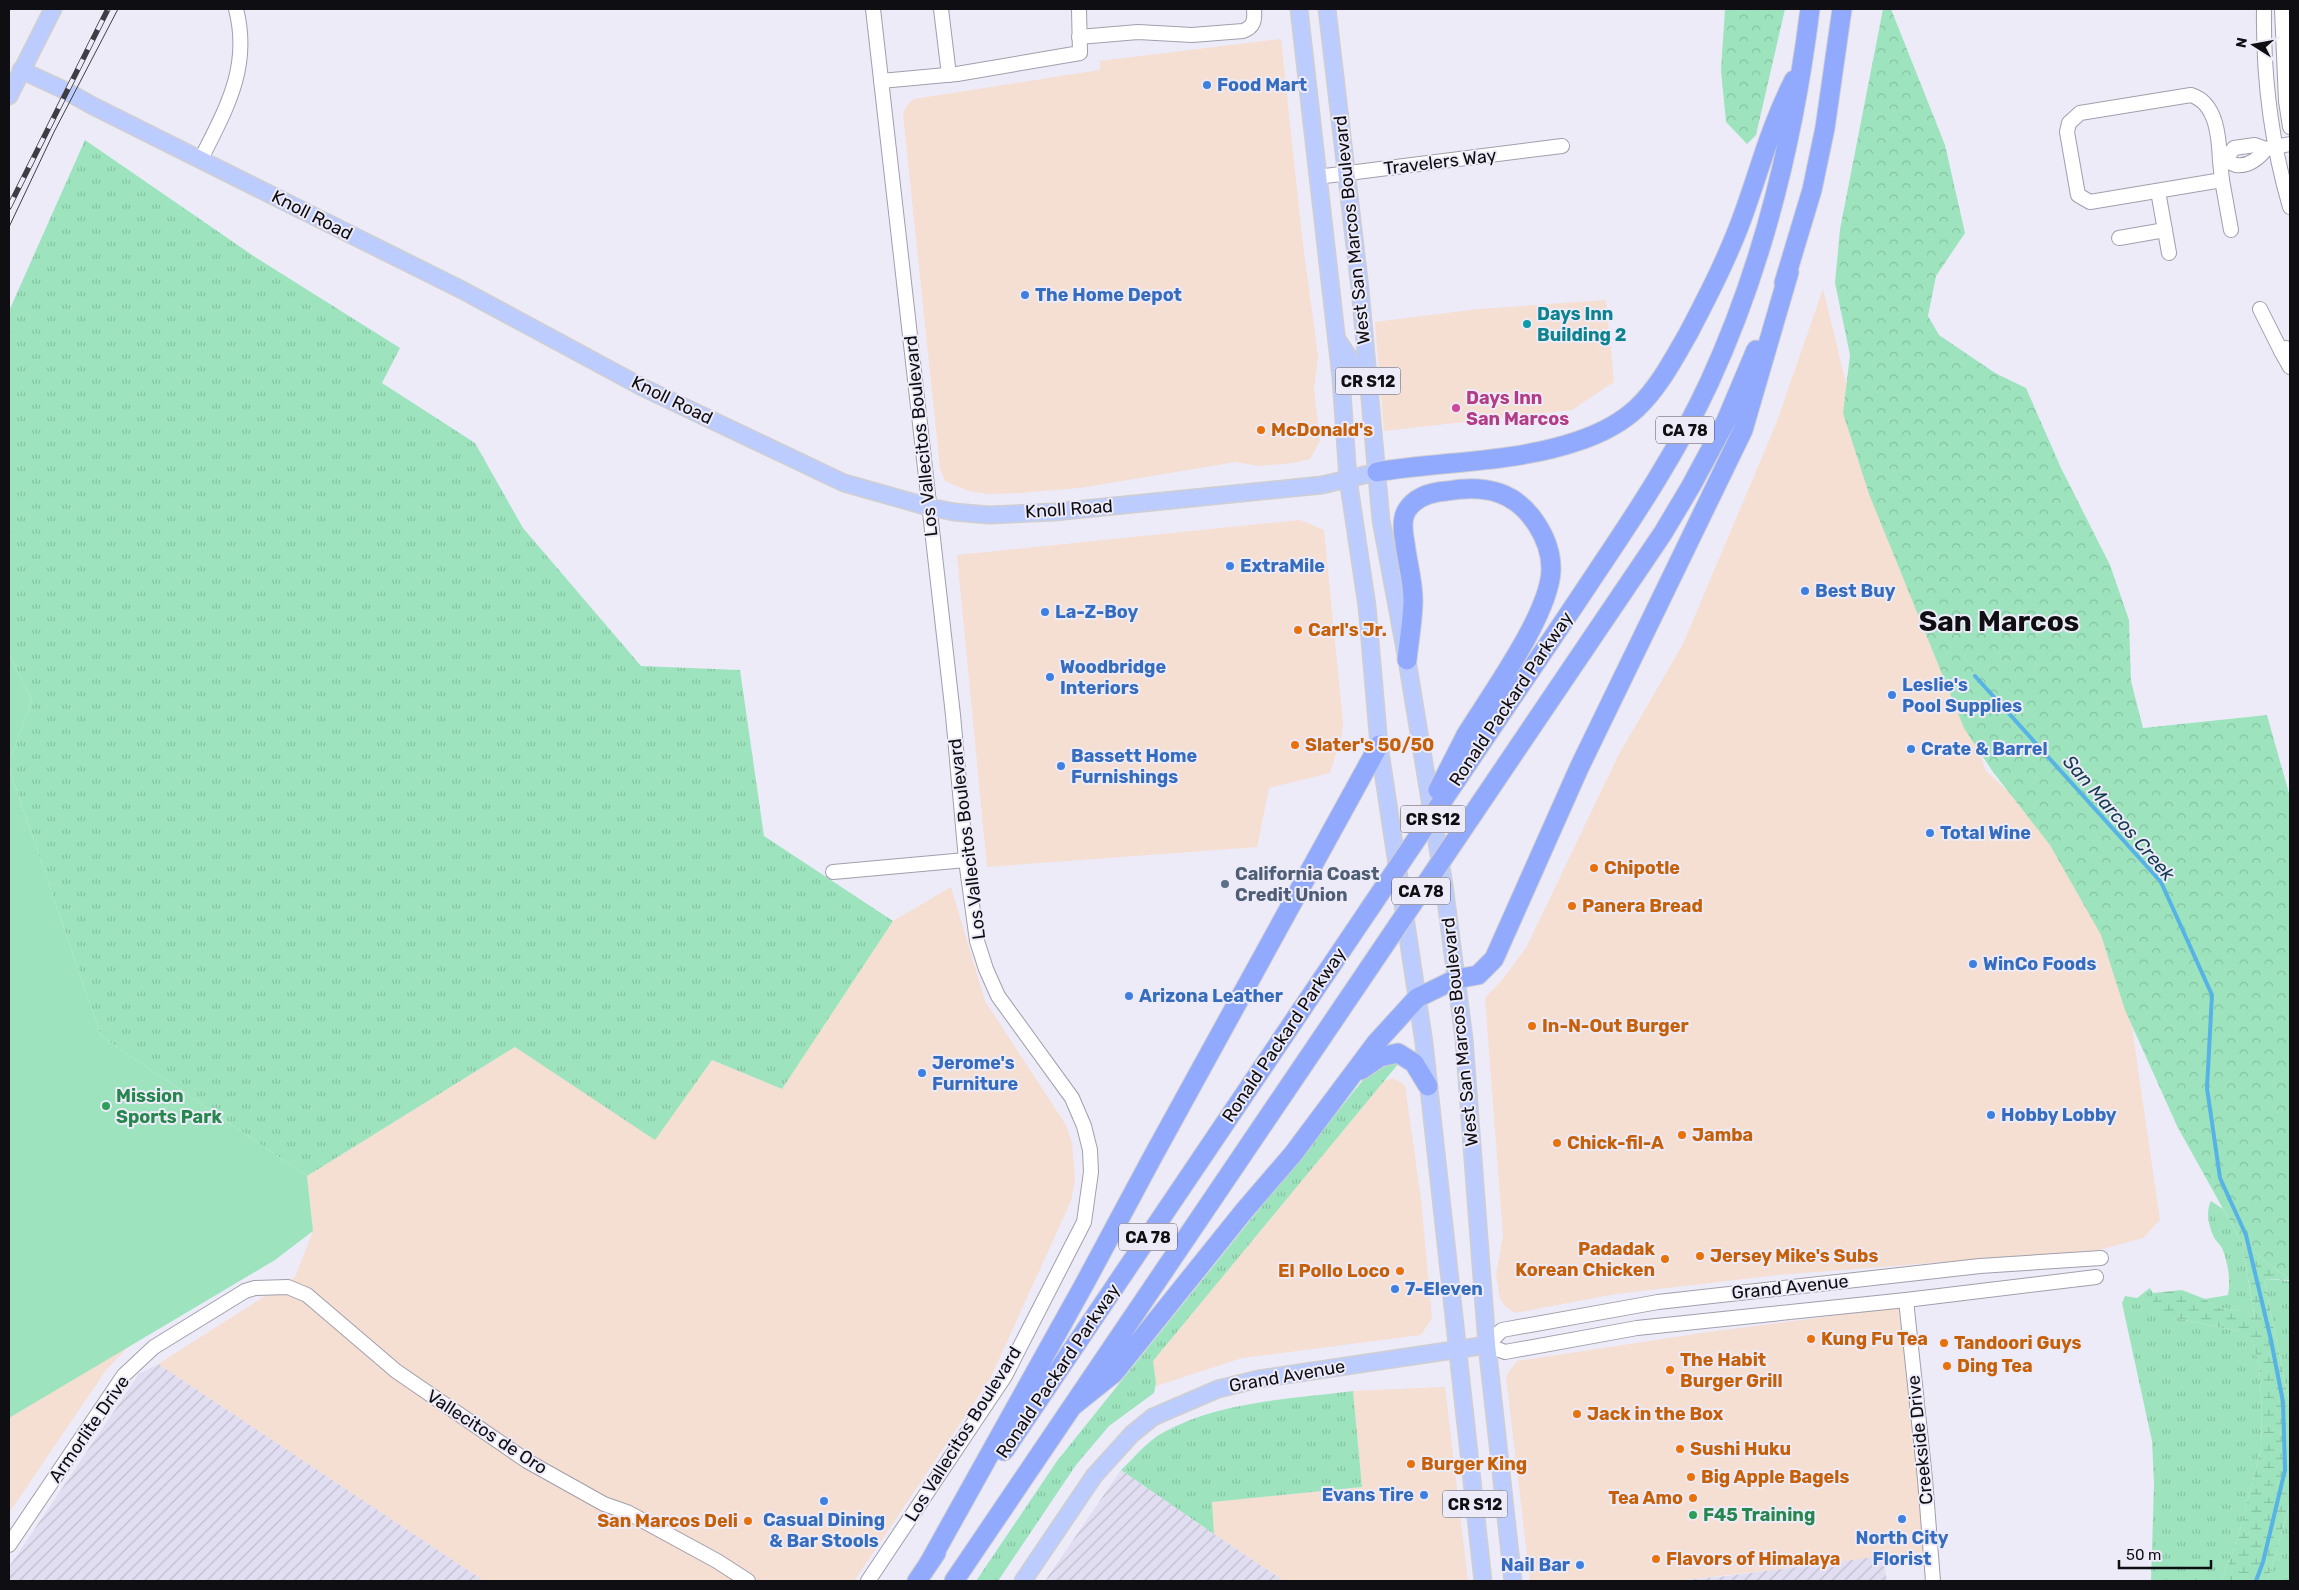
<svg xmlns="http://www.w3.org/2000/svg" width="2299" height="1590" viewBox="0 0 2299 1590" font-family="Rubik,sans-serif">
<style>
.commercial{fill:#f5ded2}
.industrial{fill:url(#industrial-furrows)}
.grass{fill:url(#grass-tufts)}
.forest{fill:url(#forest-crowns)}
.wetland{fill:url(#wetland-marsh)}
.pitch{fill:#9de4be}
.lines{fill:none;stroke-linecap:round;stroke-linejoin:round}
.stream{stroke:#57b3e5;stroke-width:4}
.minor-casing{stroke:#a19fac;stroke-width:16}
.major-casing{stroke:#cfcfd0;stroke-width:19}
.highway-casing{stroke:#cfcfd0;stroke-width:21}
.minor{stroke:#fff;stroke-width:14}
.major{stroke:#bdccfe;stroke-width:16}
.highway{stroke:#91aafe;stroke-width:19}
.tram{stroke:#3e3d43;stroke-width:1}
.rail-casing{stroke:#3e3d43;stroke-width:5.5}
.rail{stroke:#eeebf9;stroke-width:4;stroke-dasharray:11;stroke-linecap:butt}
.highway-bridge-casing{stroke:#cfcfd0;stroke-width:21;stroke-linecap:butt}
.highway-bridge{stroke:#91aafe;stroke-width:19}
.shop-dot{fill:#3f7fe0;stroke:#eeebf9;stroke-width:2}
.culture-dot{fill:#0f9aa8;stroke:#eeebf9;stroke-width:2}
.hotel-dot{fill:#d1479c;stroke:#eeebf9;stroke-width:2}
.food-dot{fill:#e8710a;stroke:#eeebf9;stroke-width:2}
.service-dot{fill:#5c6f8a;stroke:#eeebf9;stroke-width:2}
.leisure-dot{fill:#2e9e5b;stroke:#eeebf9;stroke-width:2}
.labels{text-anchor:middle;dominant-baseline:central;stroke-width:4;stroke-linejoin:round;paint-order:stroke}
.shield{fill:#eeebf9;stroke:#525057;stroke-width:1}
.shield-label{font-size:16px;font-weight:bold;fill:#0f0e12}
.shop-label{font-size:18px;font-weight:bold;fill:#366cbe;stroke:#eeebf9;text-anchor:start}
.street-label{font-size:18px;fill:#0f0e12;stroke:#eeebf9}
.culture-label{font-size:18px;font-weight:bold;fill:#0d838f;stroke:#eeebf9;text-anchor:start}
.hotel-label{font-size:18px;font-weight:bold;fill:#b23c85;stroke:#eeebf9;text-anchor:start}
.food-label{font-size:18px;font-weight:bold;fill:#c56008;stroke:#eeebf9;text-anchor:start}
.service-label{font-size:18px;font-weight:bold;fill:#4e5e75;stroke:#eeebf9;text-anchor:start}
.leisure-label{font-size:18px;font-weight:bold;fill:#27864d;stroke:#eeebf9;text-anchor:start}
.water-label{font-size:19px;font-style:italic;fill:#143c51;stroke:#eeebf9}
.town-label{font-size:28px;font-weight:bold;fill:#0f0e12;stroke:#eeebf9}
</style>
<defs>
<pattern id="industrial-furrows" width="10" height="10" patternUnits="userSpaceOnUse" patternTransform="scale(1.25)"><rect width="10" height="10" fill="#e2def2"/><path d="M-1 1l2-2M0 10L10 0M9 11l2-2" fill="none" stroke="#c1bdce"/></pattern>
<pattern id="grass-tufts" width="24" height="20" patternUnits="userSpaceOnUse" patternTransform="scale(1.25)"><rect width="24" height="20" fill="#9de4be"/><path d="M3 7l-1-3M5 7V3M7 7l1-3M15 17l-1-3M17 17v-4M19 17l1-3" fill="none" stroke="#86c2a2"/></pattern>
<pattern id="forest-crowns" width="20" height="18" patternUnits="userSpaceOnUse" patternTransform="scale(1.25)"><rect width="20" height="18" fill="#9de4be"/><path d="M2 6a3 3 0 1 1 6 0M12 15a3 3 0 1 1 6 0" fill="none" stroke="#86c2a2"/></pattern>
<pattern id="wetland-marsh" width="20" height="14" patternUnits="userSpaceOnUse" patternTransform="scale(1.25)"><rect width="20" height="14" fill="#9de4be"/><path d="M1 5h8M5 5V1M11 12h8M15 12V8" fill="none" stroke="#86c2a2"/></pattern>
</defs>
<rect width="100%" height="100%" fill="#eeebf9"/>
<g class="commercial">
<polygon points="1281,39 1302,237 1318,356 1314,390 1320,441 1310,459 1293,463 1259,466 1236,462 1080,488 1020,493 988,494 968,491 945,481 940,468 903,114 907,105 914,99 1100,70 1100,61"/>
<polygon points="1823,289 1856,424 1942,646 1986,771 2036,818 2119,938 2160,1220 2143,1238 2099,1250 1778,1275 1616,1294 1515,1313 1506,1307 1500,1299 1496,1275 1503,1235 1485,998 1502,980 1526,948 1618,756 1683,644 1776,424"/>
<polygon points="1606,300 1614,382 1572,410 1384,431 1375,322 1479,309"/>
<polygon points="1300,520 1324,530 1343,723 1341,738 1330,773 1269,788 1257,847 987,867 957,555"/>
<polygon points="951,887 985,1001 1066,1125 1072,1142 1075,1179 1071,1201 990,1379 854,1581 484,1581 158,1364 295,1277 313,1231 307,1176 515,1047 655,1139 712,1060 782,1089 893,921"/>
<polygon points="1393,1078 1405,1085 1421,1199 1432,1318 1421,1335 1242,1358 1156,1386 1153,1361 1384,1081"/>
<polygon points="1899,1307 1926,1552 1676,1581 1530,1581 1506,1376 1517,1361 1702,1333"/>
<polygon points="129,1346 106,1370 9,1513 9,1418"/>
<polygon points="1445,1387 1468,1581 1284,1581 1214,1534 1212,1502 1362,1487 1353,1391"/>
</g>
<g class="industrial">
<polygon points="158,1364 484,1581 9,1581 9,1567 139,1374"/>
<polygon points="1121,1470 1214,1534 1284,1581 1045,1581"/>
<polygon points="1883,1556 1887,1581 1676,1581 1727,1576"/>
</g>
<g class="grass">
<polygon points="85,140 255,257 400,348 382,383 475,443 523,528 641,666 740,670 764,836 893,921 782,1089 712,1060 655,1140 515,1047 307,1176 101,1036 9,768 9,761 32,701 9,654 9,311"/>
<polygon points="1380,1063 1399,1063 1153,1361 1156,1383 1154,1393 1109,1426 1076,1465 998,1581 976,1581 1057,1461 1363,1080"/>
<path d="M2211 1201 2223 1209 2242 1243 2255 1320 2241 1311 2216 1307 2205 1299 2228 1295C2231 1280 2228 1263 2222 1248 2220 1245 2217 1242 2215 1239 2209 1228 2205 1212 2211 1201Z"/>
<polygon points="2264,1279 2290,1281 2290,1407"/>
<polygon points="2150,1288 2153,1293 2153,1307 2165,1323 2175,1318 2238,1331 2252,1339 2259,1365 2262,1410 2261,1449 2236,1545 2221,1581 2151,1581 2154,1483 2152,1441 2122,1303 2125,1296 2137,1298"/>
<path d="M1353 1391 1362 1487 1212 1502 1214 1534 1121 1470C1134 1458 1148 1440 1164 1432 1221 1401 1290 1399 1353 1391Z"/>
<polygon points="2290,1503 2290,1581 2268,1581"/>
</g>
<g class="forest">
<polygon points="1725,9 1785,9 1756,135 1747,144 1726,122 1721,70"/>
<polygon points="1883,9 1891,9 1945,145 1965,233 1936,276 1928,316 1939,335 1995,373 2026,388 2061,468 2110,565 2129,620 2131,681 2143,728 2267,715 2290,797 2290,1280 2242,1243 2177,1126 2125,1010 2101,935 2050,845 1993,772 1964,728 1869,494 1843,413 1850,355 1835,283 1840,229"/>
</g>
<polygon class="wetland" points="2242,1243 2290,1280 2264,1279 2290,1407 2290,1503 2268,1581 2221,1581 2236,1545 2261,1449 2262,1410 2259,1365 2252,1340 2238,1331 2175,1318 2165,1324 2153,1307 2153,1293 2182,1290 2205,1299 2216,1307 2241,1311 2255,1319"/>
<g class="pitch">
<polygon points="9,654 32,701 9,761"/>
<polygon points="9,768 101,1036 307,1176 313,1231 275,1260 9,1418"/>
</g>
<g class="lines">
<polyline class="stream" points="1975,676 2161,882 2212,995 2207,1088 2220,1178 2246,1235 2271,1340 2283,1402 2285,1470 2263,1562 2256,1581"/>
<defs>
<g id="minor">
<polyline points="941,9 949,75"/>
<path d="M2264 9C2263 76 2271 142 2290 207"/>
<polyline points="2282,9 2286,101 2290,127"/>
<path d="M1079 37 1138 32 1192 35 1243 31C1254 27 1255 20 1254 9"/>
<polyline points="881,81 957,74 1080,53 1079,9"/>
<path d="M201 159C226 109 251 67 236 9"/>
<polyline points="2225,160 2234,148 2255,145 2266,149 2290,144"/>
<path d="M2220 161 2222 180 2090 202 2078 195 2067 132 2069 123 2080 113 2191 95C2217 103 2219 138 2220 161 2227 159 2229 163 2236 165 2248 167 2259 158 2266 149"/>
<polyline points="1317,177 1562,146"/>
<polyline points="2222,180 2231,230"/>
<polyline points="2158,191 2169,253"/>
<polyline points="2119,238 2165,230"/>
<polyline points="2260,309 2281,351 2286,348 2290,350"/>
<polyline points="2281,351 2290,367"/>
<polyline points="833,872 966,860"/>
<polyline points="2096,1277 1906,1300 1637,1328 1505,1352 1487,1345 1502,1330 1658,1302 1980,1266 2101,1258"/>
<polyline points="1906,1300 1925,1479 1933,1581"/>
<polyline points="9,1545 124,1375 154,1347 245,1291 255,1288 288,1287 307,1295 396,1371 527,1461 604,1504 627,1512 717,1561 748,1581"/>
<polyline points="868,1581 1005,1376 1084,1222 1091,1172 1090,1150 1084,1126 1072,1098 998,996 986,969 977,941 966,860 953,715 873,9"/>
</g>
<g id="major">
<polyline points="1299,9 1341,378 1348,479 1367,606 1379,745 1424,1043 1483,1581"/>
<polyline points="1327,9 1360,289 1381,520 1407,660 1444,885 1464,1039 1487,1345 1513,1581"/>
<polyline points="21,70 66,91 93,106 462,290 642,387 844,483 929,507 954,512 989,515 1054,512 1322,485 1377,472"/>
<polyline points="9,96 53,9"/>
<path d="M1338 341C1342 348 1349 355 1351 362 1356 377 1349 384 1369 388"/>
<polyline points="1023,1581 1094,1476 1132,1434 1153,1417 1218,1389 1259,1379 1487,1345"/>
</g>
<g id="highway">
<polyline points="1784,283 1812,190 1825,128 1842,9"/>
<path d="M1377 472C1443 461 1514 463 1578 441 1599 434 1620 424 1637 408 1659 387 1673 360 1688 334 1709 294 1730 253 1745 210 1761 165 1772 123 1794 80"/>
<path d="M1407 660C1409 640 1413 619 1413 600 1413 581 1407 561 1405 543 1403 533 1401 519 1407 510 1416 496 1431 492 1447 491 1464 488 1482 487 1499 493 1529 503 1552 540 1551 571 1549 615 1490 696 1466 735"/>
<path d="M1472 757C1513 696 1555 635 1596 573 1637 512 1678 450 1709 383 1764 264 1794 138 1810 9"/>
<polyline points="1473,814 1663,533 1691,486 1726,421 1756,350"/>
<polyline points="1361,1070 1380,1057 1398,1053 1414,1063 1428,1086"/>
<polyline points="1074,1405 1114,1373 1244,1211 1293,1154 1376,1043 1417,998 1456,979 1478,975 1494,959 1579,768 1743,430 1789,272"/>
<polyline points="1004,1451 1368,911"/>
<polyline points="929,1563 1085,1283 1152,1158 1379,745"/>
<polyline points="917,1581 936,1553"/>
<polyline points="954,1581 1369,968"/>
</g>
</defs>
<use href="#minor" class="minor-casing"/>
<use href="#major" class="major-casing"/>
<use href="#highway" class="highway-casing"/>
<use href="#minor" class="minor"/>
<use href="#major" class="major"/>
<use href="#highway" class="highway"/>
<polyline class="tram" points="9,227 54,132 118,9"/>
<defs>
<polyline id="rail" points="9,207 108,9"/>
</defs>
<use href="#rail" class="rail-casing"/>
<use href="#rail" class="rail"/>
<defs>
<g id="highway-bridge">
<polyline points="1438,790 1466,735"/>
<polyline points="1368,911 1472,757"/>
<polyline points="1369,968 1473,814"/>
</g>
</defs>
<use href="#highway-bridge" class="highway-bridge-casing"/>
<use href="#highway-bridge" class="highway-bridge"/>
</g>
<g class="shop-dot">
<circle cx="1207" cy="85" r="5"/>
<circle cx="1025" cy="295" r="5"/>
<circle cx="1230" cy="566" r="5"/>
<circle cx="1805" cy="591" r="5"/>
<circle cx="1045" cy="612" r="5"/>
<circle cx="1050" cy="677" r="5"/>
<circle cx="1892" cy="695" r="5"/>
<circle cx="1911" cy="749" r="5"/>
<circle cx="1061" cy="766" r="5"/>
<circle cx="1930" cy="833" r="5"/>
<circle cx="1973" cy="964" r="5"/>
<circle cx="1129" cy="996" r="5"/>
<circle cx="922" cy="1073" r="5"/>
<circle cx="1991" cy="1115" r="5"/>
<circle cx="1395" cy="1289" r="5"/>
<circle cx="1424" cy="1495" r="5"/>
<circle cx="824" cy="1501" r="5"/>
<circle cx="1902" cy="1519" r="5"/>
<circle cx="1580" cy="1565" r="5"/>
</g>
<circle class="culture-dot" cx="1527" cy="324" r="5"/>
<circle class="hotel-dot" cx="1456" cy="408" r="5"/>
<g class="food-dot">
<circle cx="1261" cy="430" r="5"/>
<circle cx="1298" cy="630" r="5"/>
<circle cx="1295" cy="745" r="5"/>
<circle cx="1594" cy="868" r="5"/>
<circle cx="1572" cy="906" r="5"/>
<circle cx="1532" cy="1026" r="5"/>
<circle cx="1682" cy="1135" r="5"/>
<circle cx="1557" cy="1143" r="5"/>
<circle cx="1700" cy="1256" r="5"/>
<circle cx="1665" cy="1259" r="5"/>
<circle cx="1400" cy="1271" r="5"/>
<circle cx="1811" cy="1339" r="5"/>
<circle cx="1944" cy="1343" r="5"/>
<circle cx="1947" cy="1366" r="5"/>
<circle cx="1670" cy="1370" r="5"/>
<circle cx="1577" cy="1414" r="5"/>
<circle cx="1680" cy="1449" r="5"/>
<circle cx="1411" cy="1464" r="5"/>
<circle cx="1691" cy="1477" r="5"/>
<circle cx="1693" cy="1498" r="5"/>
<circle cx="748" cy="1521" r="5"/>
<circle cx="1656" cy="1559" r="5"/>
</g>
<circle class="service-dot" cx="1225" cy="884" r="5"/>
<g class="leisure-dot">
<circle cx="106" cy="1106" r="5"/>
<circle cx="1693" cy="1515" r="5"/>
</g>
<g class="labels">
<g class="shield">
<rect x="1335.5" y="367.5" width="65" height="27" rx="4"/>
<rect x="1656" y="416.5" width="58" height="27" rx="4"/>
<rect x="1400.5" y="805.5" width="65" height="27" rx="4"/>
<rect x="1392" y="877.5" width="58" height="27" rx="4"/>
<rect x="1119" y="1223.5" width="58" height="27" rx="4"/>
<rect x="1442.5" y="1490.5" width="65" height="27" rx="4"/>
</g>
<g class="shield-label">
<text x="1368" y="381">CR S12</text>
<text x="1685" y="430">CA 78</text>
<text x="1433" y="819">CR S12</text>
<text x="1421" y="891">CA 78</text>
<text x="1148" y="1237">CA 78</text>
<text x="1475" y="1504">CR S12</text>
</g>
<g class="shop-label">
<text x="1217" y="85">Food Mart</text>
<text x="1035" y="295">The Home Depot</text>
<text x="1240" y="566">ExtraMile</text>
<text x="1815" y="591">Best Buy</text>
<text x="1055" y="612">La-Z-Boy</text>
<text x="1060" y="667">Woodbridge<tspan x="1060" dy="21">Interiors</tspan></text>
<text x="1902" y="685">Leslie's<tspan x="1902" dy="21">Pool Supplies</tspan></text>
<text x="1921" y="749">Crate &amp; Barrel</text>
<text x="1071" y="756">Bassett Home<tspan x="1071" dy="21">Furnishings</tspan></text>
<text x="1940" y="833">Total Wine</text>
<text x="1983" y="964">WinCo Foods</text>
<text x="1139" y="996">Arizona Leather</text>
<text x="932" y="1063">Jerome's<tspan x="932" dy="21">Furniture</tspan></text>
<text x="2001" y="1115">Hobby Lobby</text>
<text x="1405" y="1289">7-Eleven</text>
<text x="1414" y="1495" text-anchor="end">Evans Tire</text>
<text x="824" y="1520" text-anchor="middle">Casual Dining<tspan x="824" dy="21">&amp; Bar Stools</tspan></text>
<text x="1902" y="1538" text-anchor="middle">North City<tspan x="1902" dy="21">Florist</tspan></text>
<text x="1570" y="1565" text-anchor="end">Nail Bar</text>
</g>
<g class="street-label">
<text transform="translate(1440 162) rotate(-7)">Travelers Way</text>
<text transform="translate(312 215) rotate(27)">Knoll Road</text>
<text transform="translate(1352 230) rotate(-96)">West San Marcos Boulevard</text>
<text transform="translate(672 400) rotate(26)">Knoll Road</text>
<text transform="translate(921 436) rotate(-96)">Los Vallecitos Boulevard</text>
<text transform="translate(1069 509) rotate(-4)">Knoll Road</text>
<text transform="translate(1511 699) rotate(-56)">Ronald Packard Parkway</text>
<text transform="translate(967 839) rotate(-97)">Los Vallecitos Boulevard</text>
<text transform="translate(1460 1032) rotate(-96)">West San Marcos Boulevard</text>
<text transform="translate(1284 1035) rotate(-56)">Ronald Packard Parkway</text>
<text transform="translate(1790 1287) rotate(-6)">Grand Avenue</text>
<text transform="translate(1058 1371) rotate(-56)">Ronald Packard Parkway</text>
<text transform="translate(1287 1376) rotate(-10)">Grand Avenue</text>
<text transform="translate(89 1429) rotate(-55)">Armorlite Drive</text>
<text transform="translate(487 1432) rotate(33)">Vallecitos de Oro</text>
<text transform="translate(963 1434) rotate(-58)">Los Vallecitos Boulevard</text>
<text transform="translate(1920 1440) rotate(-96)">Creekside Drive</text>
</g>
<g class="culture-label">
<text x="1537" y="314">Days Inn<tspan x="1537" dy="21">Building 2</tspan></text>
</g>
<g class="hotel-label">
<text x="1466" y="398">Days Inn<tspan x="1466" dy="21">San Marcos</tspan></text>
</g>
<g class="food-label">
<text x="1271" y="430">McDonald's</text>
<text x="1308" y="630">Carl's Jr.</text>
<text x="1305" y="745">Slater's 50/50</text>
<text x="1604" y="868">Chipotle</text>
<text x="1582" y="906">Panera Bread</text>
<text x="1542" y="1026">In-N-Out Burger</text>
<text x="1692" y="1135">Jamba</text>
<text x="1567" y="1143">Chick-fil-A</text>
<text x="1655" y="1249" text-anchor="end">Padadak<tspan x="1655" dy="21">Korean Chicken</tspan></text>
<text x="1710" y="1256">Jersey Mike's Subs</text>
<text x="1390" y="1271" text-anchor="end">El Pollo Loco</text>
<text x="1821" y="1339">Kung Fu Tea</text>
<text x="1954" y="1343">Tandoori Guys</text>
<text x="1680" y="1360">The Habit<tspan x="1680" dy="21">Burger Grill</tspan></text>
<text x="1957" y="1366">Ding Tea</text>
<text x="1587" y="1414">Jack in the Box</text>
<text x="1690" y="1449">Sushi Huku</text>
<text x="1421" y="1464">Burger King</text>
<text x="1701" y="1477">Big Apple Bagels</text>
<text x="1683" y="1498" text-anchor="end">Tea Amo</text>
<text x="738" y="1521" text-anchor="end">San Marcos Deli</text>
<text x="1666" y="1559">Flavors of Himalaya</text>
</g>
<g class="service-label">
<text x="1235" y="874">California Coast<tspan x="1235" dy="21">Credit Union</tspan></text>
</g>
<g class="leisure-label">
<text x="116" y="1096">Mission<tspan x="116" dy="21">Sports Park</tspan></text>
<text x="1703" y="1515">F45 Training</text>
</g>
<g class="water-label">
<text transform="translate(2119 818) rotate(49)">San Marcos Creek</text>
</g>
<g class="town-label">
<text x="1999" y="621">San Marcos</text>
</g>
</g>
<rect width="2299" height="1590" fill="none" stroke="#0f0e12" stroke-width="20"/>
<g transform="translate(2254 45) rotate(281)" stroke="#eeebf9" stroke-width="4" paint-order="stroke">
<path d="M0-4L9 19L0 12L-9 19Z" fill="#0f0e12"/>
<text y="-8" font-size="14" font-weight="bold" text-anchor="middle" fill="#0f0e12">N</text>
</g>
<path d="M2119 1560v8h92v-8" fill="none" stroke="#0f0e12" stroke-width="2.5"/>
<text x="2126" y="1560" font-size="15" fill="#0f0e12" stroke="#eeebf9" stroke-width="4" paint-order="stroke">50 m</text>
</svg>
